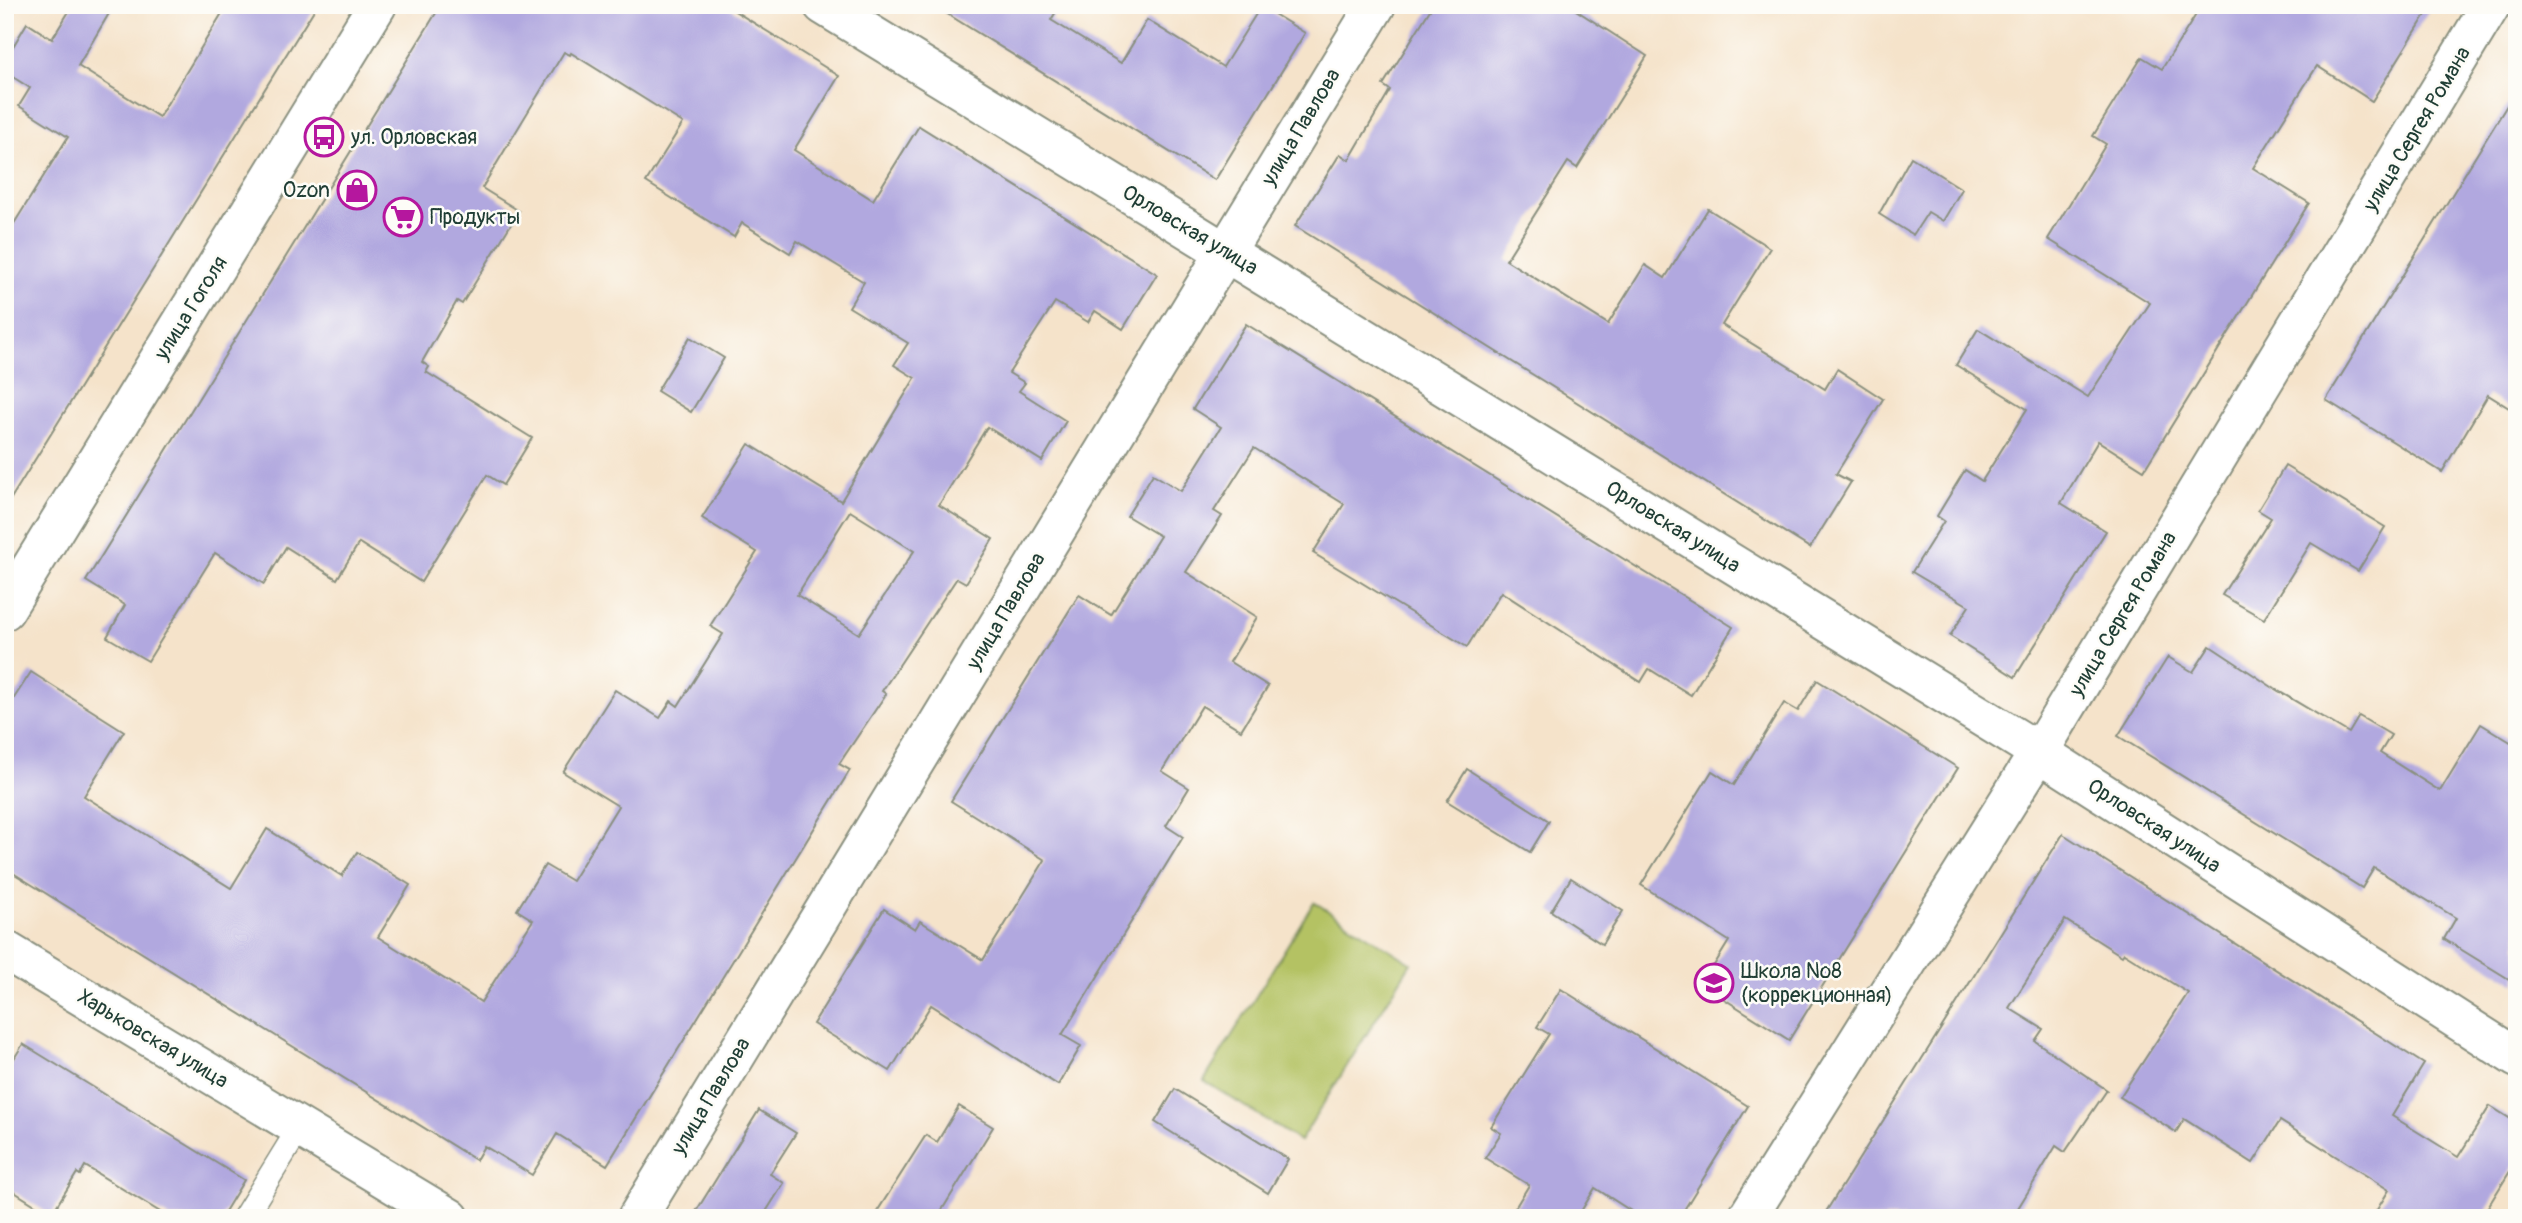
<svg xmlns="http://www.w3.org/2000/svg" width="2522" height="1223" viewBox="0 0 2522 1223" font-family="Pangolin,sans-serif">
<style>
.green{fill:#b4c264;stroke:#6a804c;stroke-width:2}
.building{fill:#b1a8df;fill-rule:evenodd}
.lines{fill:none;stroke-linecap:round;stroke-linejoin:round}
.service-casing{stroke:#8a907f;stroke-width:26}
.minor-casing{stroke:#8a907f;stroke-width:42}
.tertiary-casing{stroke:#8a907f;stroke-width:42}
.service{stroke:#fff;stroke-width:23}
.minor{stroke:#fff;stroke-width:38}
.tertiary{stroke:#fff;stroke-width:38}
.labels{text-anchor:middle;dominant-baseline:central;stroke-width:5;stroke-linejoin:round;paint-order:stroke}
.street-label{font-size:21px;fill:#1f3d34;stroke:#fdfcf7}
.poi-label{font-size:21px;fill:#1f3d34;stroke:#fdfcf7;text-anchor:start}
</style>
<rect width="100%" height="100%" fill="#fdfcf7"/>
<filter id="ink" filterUnits="userSpaceOnUse"><feTurbulence type="fractalNoise" baseFrequency=".0143" numOctaves="2"/><feDisplacementMap in="SourceGraphic" scale="14" xChannelSelector="R" yChannelSelector="G"/><feConvolveMatrix kernelMatrix="1 2 1 2 8 2 1 2 1" color-interpolation-filters="sRGB"/></filter>
<filter id="wash" filterUnits="userSpaceOnUse"><feTurbulence type="fractalNoise" baseFrequency=".00686" numOctaves="4" result="noise"/><feDisplacementMap in="SourceGraphic" scale="28" xChannelSelector="R" yChannelSelector="G"/><feGaussianBlur stdDeviation="1.57" result="paint"/><feColorMatrix in="noise" values="0 0 0 0 0 0 0 0 0 0 0 0 0 0 0 0 0 1.4 0 .05"/><feComposite in="paint" operator="in"/></filter>
<g filter="url(#wash)">
<rect width="100%" height="100%" fill="#f5e3ca"/>
<polygon class="green" points="1314,902 1411,963 1300,1141 1204,1081"/>
<g id="blocks">
<g class="building">
<polygon points="73,5 114,5 78,66 159,117 227,5 317,5 5,508 5,238 68,137 19,106 30,88 5,72 5,60 27,23 52,39"/>
<path d="M441 5H725L839 76 794 150 873 200 919 126 1157 274 1123 329 1095 311 1088 322 1055 302 1009 373 1025 383 1019 391 1066 421 1042 461 987 427 939 505 993 539 966 583 957 578 882 691 886 694 839 764 850 770 607 1165 557 1134 532 1175 484 1146 476 1160 5 868V712L31 672 124 731 84 796 231 888 267 829 342 876 357 852 410 885 378 937 481 1002 533 920 517 910 545 865 572 881 618 806 563 772 615 690 660 718 671 701 678 706 723 634 710 626 757 552 702 518 749 444 841 501 915 378 894 365 908 343 849 307 864 282 797 241 790 253 742 223 734 237 646 182 683 123 571 53 570 55 564 52 482 188 519 211 462 304 457 301 422 362 429 367 426 372 532 438 503 485 487 475 421 582 359 543 337 579 286 547 264 584 215 553 148 661 107 637 125 605 86 581ZM850 511 914 551 859 634 797 595Z"/>
<polygon points="933,5 1060,5 1051,20 1121,63 1147,20 1223,67 1261,6 1305,33 1215,180"/>
<polygon points="1433,5 1568,5 1647,56 1577,168 1568,162 1506,260 1608,324 1645,265 1665,278 1708,209 1770,248 1722,325 1825,389 1837,369 1883,399 1836,474 1851,482 1810,548 1295,226 1340,154 1349,160 1390,90 1383,85"/>
<polygon points="2202,5 2432,5 2372,101 2317,66 2253,168 2309,203 2144,470 2098,441 2061,503 2106,531 2015,677 1950,636 1969,606 1912,572 1944,521 1937,516 1965,470 1982,481 2027,409 1956,365 1978,329 2088,397 2150,303 2048,239 2106,144 2093,136 2142,57 2162,69"/>
<polygon points="2517,89 2517,413 2488,395 2442,472 2326,400"/>
<polygon points="1911,157 1962,189 1943,221 1928,212 1913,235 1879,214"/>
<polygon points="1246,324 1733,627 1691,695 1649,669 1641,682 1501,592 1467,647 1313,553 1344,504 1254,448 1214,511 1222,516 1186,572 1257,617 1230,662 1268,686 1241,730 1202,706 1162,771 1189,788 1166,826 1183,837 1062,1035 1081,1046 1058,1085 931,1005 890,1071 813,1024 884,909 915,929 920,921 983,960 1045,860 951,801 1079,595 1111,615 1160,536 1127,516 1153,474 1181,491 1221,427 1193,409"/>
<polygon points="690,337 724,358 691,412 657,391"/>
<polygon points="2285,466 2385,527 2358,571 2311,543 2264,619 2222,595 2271,518 2258,510"/>
<polygon points="2210,646 2275,689 2349,733 2359,716 2391,735 2380,753 2440,791 2481,724 2517,746 2517,984 2444,939 2456,918 2374,868 2362,888 2118,736 2168,657 2193,672"/>
<polygon points="1817,680 1958,768 1789,1040 1702,985 1729,941 1641,885 1712,771 1734,785 1784,703 1798,711"/>
<polygon points="1467,769 1549,821 1530,852 1447,801"/>
<polygon points="2063,834 2424,1064 2392,1116 2458,1157 2490,1106 2517,1123 2517,1160 2481,1218 2372,1218 2389,1190 2280,1121 2253,1163 2184,1119 2176,1132 2120,1097 2188,993 2124,953 2122,956 2065,920 2009,1008 2043,1029 2035,1041 2107,1090 2065,1152 2056,1146 2012,1218 1822,1218"/>
<polygon points="1571,878 1623,911 1602,944 1551,911"/>
<polygon points="1561,989 1748,1106 1679,1218 1642,1218 1595,1188 1577,1218 1509,1218 1529,1185 1485,1158 1501,1133 1491,1127 1549,1034 1537,1027"/>
<polygon points="23,1044 244,1180 221,1218 170,1218 85,1166 80,1175 77,1173 51,1215 5,1186 5,1073"/>
<polygon points="1175,1089 1288,1159 1268,1193 1155,1122"/>
<polygon points="959,1106 993,1127 937,1218 873,1218 926,1135 937,1142"/>
<polygon points="759,1110 796,1133 770,1174 784,1183 762,1218 692,1218"/>
</g>
</g>
</g>
<g filter="url(#ink)">
<use href="#blocks" fill-opacity="0" stroke="#8a907f" stroke-width="2"/>
<g class="lines">
<defs>
<polyline id="service" points="244,1218 300,1127"/>
<g id="minor">
<polyline points="823,5 2039,752 2517,1058"/>
<polyline points="5,950 450,1218"/>
<polyline points="637,1218 1376,5"/>
</g>
<g id="tertiary">
<polyline points="5,610 377,5"/>
<polyline points="1747,1218 2039,752 2491,5"/>
</g>
</defs>
<use href="#service" class="service-casing"/>
<use href="#minor" class="minor-casing"/>
<use href="#tertiary" class="tertiary-casing"/>
<use href="#service" class="service"/>
<use href="#minor" class="minor"/>
<use href="#tertiary" class="tertiary"/>
</g>
</g>
<defs>
<symbol id="bus-ring" viewBox="-11 -11 22 22"><circle r="9.5" fill="#fdfcf7" stroke="#b5179e" stroke-width="1.5"/><path d="M-5-6H5V4H4V6H2V4H-2V6H-4V4H-5ZM-3.5-4V0h7V-4ZM-3.5 1.2v1.5H-2V1.2ZM2 1.2v1.5H3.5V1.2Z" fill="#b5179e"/></symbol>
<symbol id="shop-ring" viewBox="-11 -11 22 22"><circle r="9.5" fill="#fdfcf7" stroke="#b5179e" stroke-width="1.5"/><path d="M-5-2.5h2.3a2.7 3.5 0 0 1 5.4 0H5L5.5 6h-11ZM-1.5-2.5h3a1.5 2.3 0 0 0-3 0Z" fill="#b5179e"/></symbol>
<symbol id="supermarket-ring" viewBox="-11 -11 22 22"><circle r="9.5" fill="#fdfcf7" stroke="#b5179e" stroke-width="1.5"/><path d="M-6-5.5h2.5l.6 2H6L4.5 2H-2.5L-4.4-4H-6ZM-1.5 3.2a1.3 1.3 0 1 0 .1 0ZM3 3.2a1.3 1.3 0 1 0 .1 0Z" fill="#b5179e"/></symbol>
<symbol id="school-ring" viewBox="-11 -11 22 22"><circle r="9.5" fill="#fdfcf7" stroke="#b5179e" stroke-width="1.5"/><path d="M0-5L7-2L0 1L-7-2ZM-4 1L0 2.5L4 1V4Q0 6-4 4Z" fill="#b5179e"/></symbol>
</defs>
<g fill-rule="evenodd">
<use href="#bus-ring" x="302" y="115" width="44" height="44"/>
<use href="#shop-ring" x="335" y="168" width="44" height="44"/>
<use href="#supermarket-ring" x="381" y="195" width="44" height="44"/>
<use href="#school-ring" x="1692" y="961" width="44" height="44"/>
</g>
<g class="labels">
<g class="street-label">
<text transform="translate(1301 127) rotate(-59)">улица Павлова</text>
<text transform="translate(2417 129) rotate(-59)">улица Сергея Романа</text>
<text transform="translate(1190 230) rotate(31)">Орловская улица</text>
<text transform="translate(191 308) rotate(-58)">улица Гоголя</text>
<text transform="translate(1673 527) rotate(32)">Орловская улица</text>
<text transform="translate(1006 611) rotate(-59)">улица Павлова</text>
<text transform="translate(2123 614) rotate(-59)">улица Сергея Романа</text>
<text transform="translate(2154 826) rotate(33)">Орловская улица</text>
<text transform="translate(153 1039) rotate(31)">Харьковская улица</text>
<text transform="translate(711 1096) rotate(-59)">улица Павлова</text>
</g>
<g class="poi-label">
<text x="351" y="137">ул. Орловская</text>
<text x="330" y="190" text-anchor="end">Ozon</text>
<text x="430" y="217">Продукты</text>
<text x="1741" y="971">Школа №8<tspan x="1741" dy="24">(коррекционная)</tspan></text>
</g>
</g>
<rect width="2522" height="1223" fill="none" stroke="#fdfcf7" stroke-width="28"/>
</svg>
